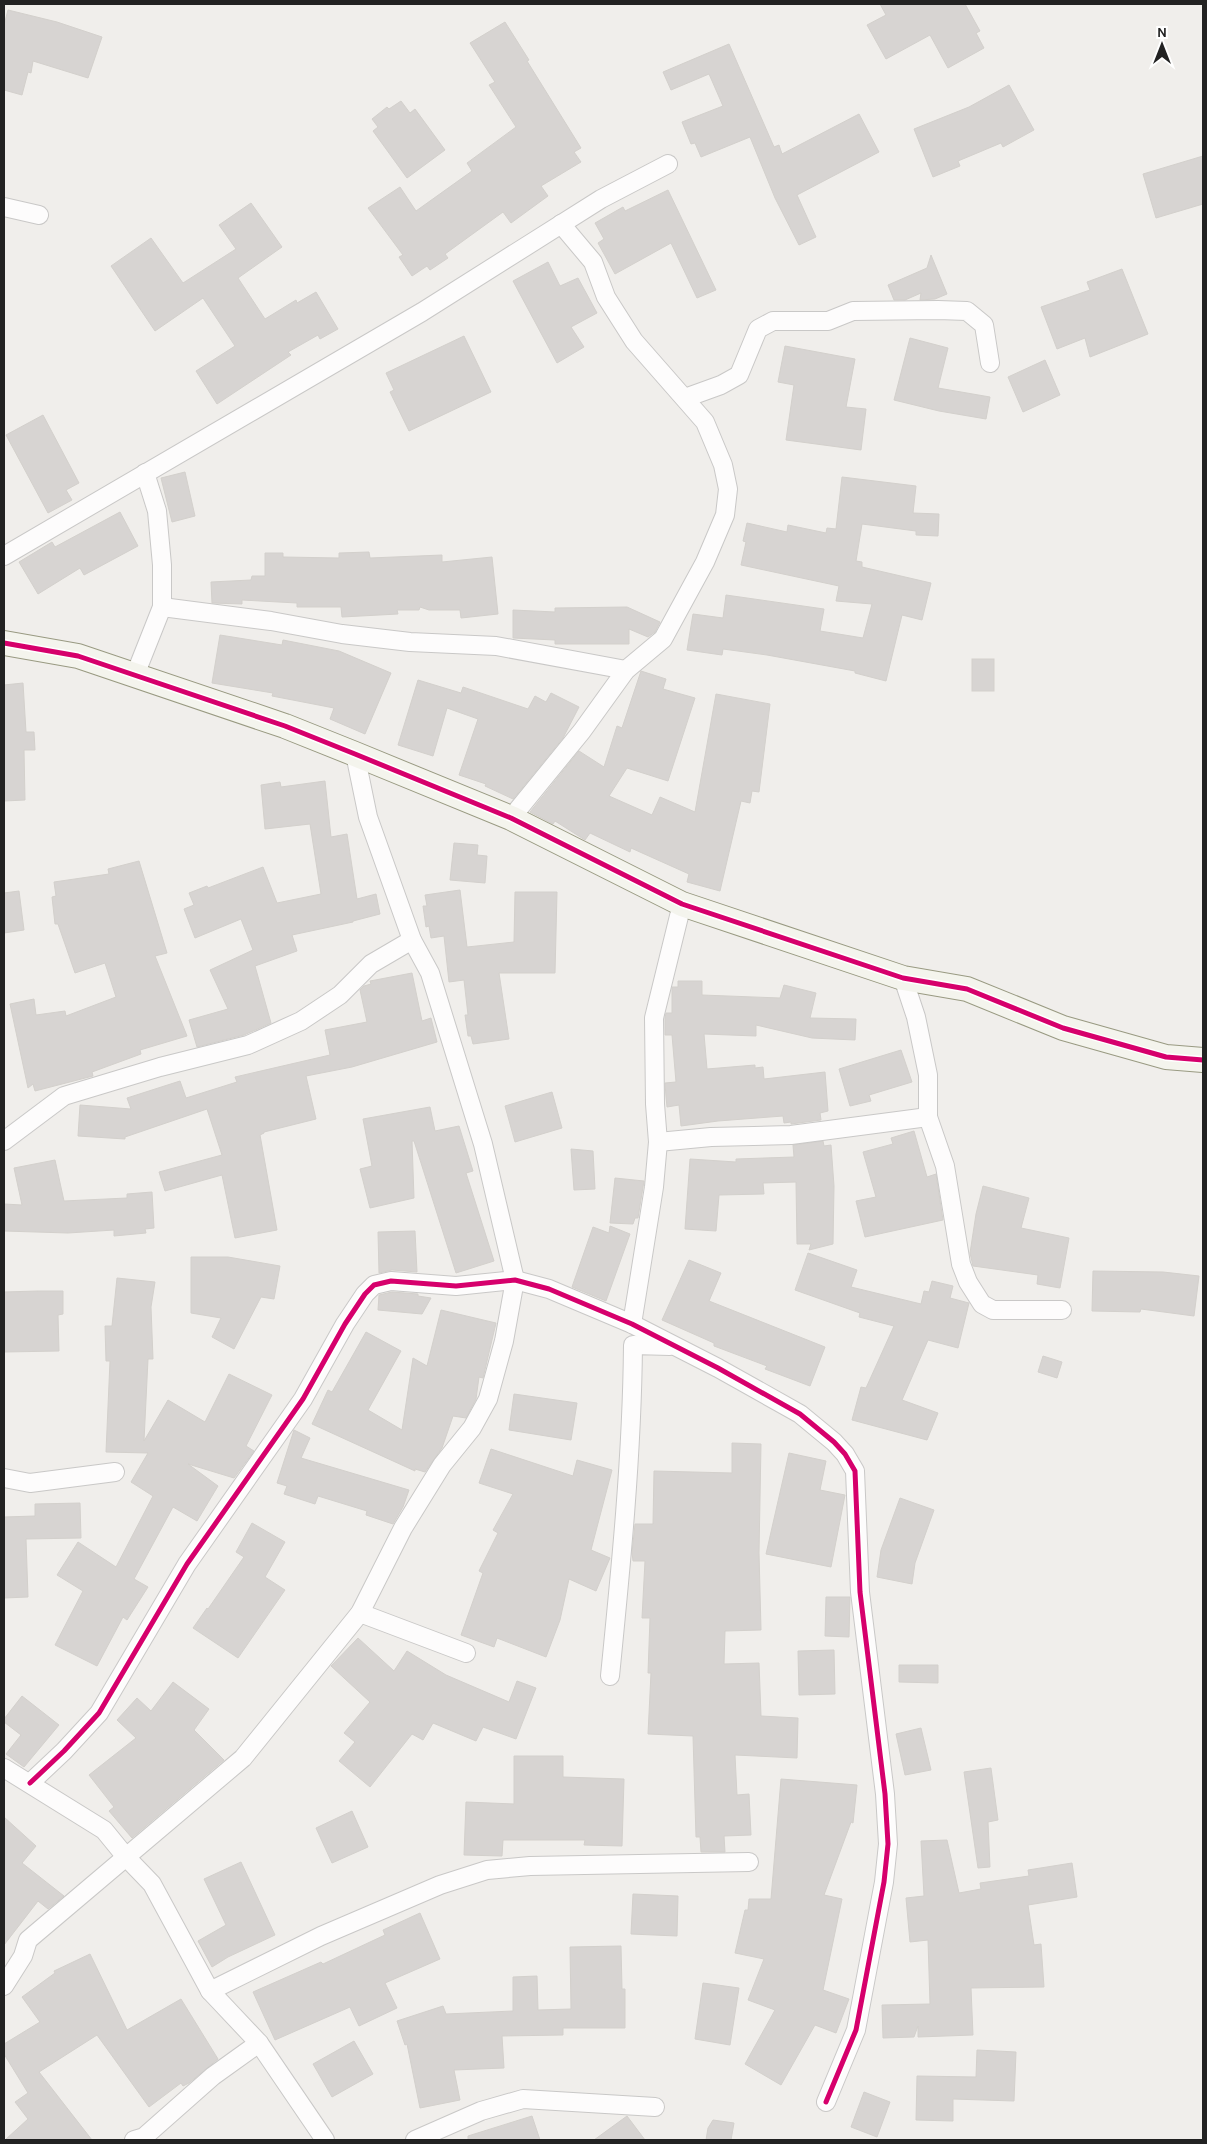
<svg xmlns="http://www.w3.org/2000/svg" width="1207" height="2144" viewBox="0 0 1207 2144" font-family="Karla,sans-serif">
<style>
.building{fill:#d7d4d2;stroke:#d3d0cc}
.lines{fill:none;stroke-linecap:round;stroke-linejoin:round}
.street-casing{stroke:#c9c8c7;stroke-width:20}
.secondary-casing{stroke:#999a82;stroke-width:26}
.street{stroke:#fdfcfc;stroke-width:18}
.secondary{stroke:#f4f4ed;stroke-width:24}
.cycleway-casing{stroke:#fff;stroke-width:8}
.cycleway{stroke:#d6006c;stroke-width:5}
</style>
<rect width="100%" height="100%" fill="#f0eeeb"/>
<g class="building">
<polygon points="880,4 965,4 980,31 976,33 984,48 948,68 930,35 886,59 867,25 886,15"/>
<polygon points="8,10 57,22 102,37 88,78 33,61 31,73 28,72 22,95 4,90 4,25"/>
<polygon points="505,22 529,60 527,61 581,148 574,152 581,162 541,186 548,196 511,223 503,212 445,254 448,258 430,270 427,266 412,276 399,257 403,255 368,208 400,187 416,211 472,171 467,163 516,127 489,85 495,82 470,43"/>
<polygon points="729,44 774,147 779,145 782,154 859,114 879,152 797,195 816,237 799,245 775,198 750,137 701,157 695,143 691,144 682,122 723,106 709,74 671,90 663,72"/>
<polygon points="1009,85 1034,130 1003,147 1001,143 958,161 960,166 933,177 914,129 969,107"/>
<polygon points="401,101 410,113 415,109 445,150 407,178 373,131 378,127 372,119 387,107 389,109"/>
<polygon points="1203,156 1203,204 1156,218 1143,174"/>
<polygon points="668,190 716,290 697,298 671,243 615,274 598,243 604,239 595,223 623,207 625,211"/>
<polygon points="251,203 282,247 238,278 265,319 296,300 297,303 316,292 338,329 320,339 318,335 288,352 291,355 217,404 196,371 235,346 203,298 155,331 111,266 151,238 183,283 236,249 219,225"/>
<polygon points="931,255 947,294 935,299 920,300 921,293 905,300 894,300 888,285 927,268"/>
<polygon points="548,262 560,286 578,278 597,313 571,327 584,347 557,363 513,281"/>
<polygon points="1122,269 1148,334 1090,357 1085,338 1057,349 1041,307 1090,290 1087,282"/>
<polygon points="464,336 491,392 409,431 390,392 394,390 386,373"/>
<polygon points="910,338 948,348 938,388 990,397 986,419 939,411 894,400"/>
<polygon points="785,346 855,359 846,407 866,409 861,450 786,440 794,385 778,382"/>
<polygon points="1045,360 1060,395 1023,412 1008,377"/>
<polygon points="43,415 79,483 66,490 72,500 48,513 6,435"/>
<polygon points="185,472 195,516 172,522 161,478"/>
<polygon points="842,477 916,486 913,513 939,514 938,536 916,535 916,531 862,524 856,561 862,562 862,567 931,583 922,620 902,615 886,681 855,673 855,671 767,655 723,649 722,655 687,650 693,614 723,618 726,595 824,609 820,631 863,638 872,604 836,601 839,586 741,565 746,542 743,541 747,523 787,532 788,525 826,533 827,528 836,529"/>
<polygon points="120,512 138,546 84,575 80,568 38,594 19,562 52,542 55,547"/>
<polygon points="369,552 370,558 442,555 442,562 492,557 498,614 461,618 460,610 429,610 420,607 419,610 397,610 398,614 342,617 341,607 297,607 297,603 242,600 242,604 212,603 211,582 251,580 252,576 265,576 265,553 283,553 283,557 339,558 339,553"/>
<polygon points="627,607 660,622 655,632 648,637 629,629 629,644 555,644 555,640 513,638 513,610 555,612 555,608"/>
<polygon points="220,635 282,645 283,640 339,651 391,673 365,734 330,719 334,708 272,696 273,693 212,683"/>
<rect x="972" y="659" width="22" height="32"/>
<polygon points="641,671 666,679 663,689 695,698 668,781 627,768 609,796 652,815 660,797 695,812 716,694 770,704 759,792 752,791 750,803 741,801 720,891 687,882 689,874 631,848 630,852 590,833 585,840 555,821 553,824 530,812 579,751 604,767 617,726 622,728"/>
<polygon points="418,680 461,693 463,687 528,709 535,696 546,702 551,693 579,707 563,738 513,799 485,786 486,784 459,775 478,719 447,708 433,756 398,745"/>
<polygon points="23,683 26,732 34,732 35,750 24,750 25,800 4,801 4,685"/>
<polygon points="325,781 331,837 347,834 357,899 376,894 380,914 353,921 353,922 292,935 297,951 255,966 271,1023 244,1035 197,1047 189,1020 228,1009 210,970 253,950 241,919 195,938 184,909 194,905 189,893 207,886 208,888 263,867 277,903 321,894 310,824 265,829 261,785 280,782 281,787"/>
<polygon points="454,843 478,845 477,855 487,856 485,883 450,880"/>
<polygon points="139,861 167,953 155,956 187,1036 140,1050 141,1054 92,1072 93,1076 35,1091 33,1084 28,1088 10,1004 34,999 36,1015 65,1011 66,1016 116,997 105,963 75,973 58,924 55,924 52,897 56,896 54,882 109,874 108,869"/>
<polygon points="460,890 467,947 514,942 515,892 557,892 555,973 499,973 509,1039 473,1044 471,1036 468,1036 465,1015 468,1015 464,980 449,982 444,936 431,938 429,926 426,927 423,906 427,906 425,895"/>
<polygon points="19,891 24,930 4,933 4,893"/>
<polygon points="412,973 422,1021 431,1018 437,1042 352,1067 306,1076 316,1119 264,1132 264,1133 260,1135 277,1230 235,1238 222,1175 165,1191 159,1172 222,1155 207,1109 125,1137 125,1139 78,1136 80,1105 131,1109 127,1098 180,1081 186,1098 237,1082 235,1077 330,1055 325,1030 367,1022 360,990 364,986 371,984 370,981"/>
<polygon points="678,981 702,981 702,995 780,998 784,985 816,993 810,1018 856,1019 855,1040 812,1038 756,1025 756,1036 704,1034 707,1069 755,1065 755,1068 763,1067 764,1079 825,1072 828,1111 820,1113 821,1120 791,1124 791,1122 784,1123 783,1116 718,1121 681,1126 679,1105 667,1107 666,1097 665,1083 676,1082 672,1035 665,1035 665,1018 666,1013 672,1013 672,987 678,987"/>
<polygon points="901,1050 912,1082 869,1095 871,1101 850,1106 839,1069"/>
<polygon points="552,1092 562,1128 515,1142 505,1106"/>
<polygon points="430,1107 435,1131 459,1126 473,1171 466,1173 494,1261 456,1273 414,1141 412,1141 414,1198 370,1208 360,1169 372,1166 363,1119"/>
<polygon points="914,1131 927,1177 936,1174 943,1220 865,1237 856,1201 876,1197 863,1152 893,1144 891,1138"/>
<polygon points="823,1141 824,1146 831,1145 834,1186 833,1244 809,1250 811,1244 797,1244 796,1182 763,1183 764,1194 719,1195 716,1231 685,1229 690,1159 736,1162 736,1159 794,1157 793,1145"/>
<polygon points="571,1149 593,1151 595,1189 574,1190"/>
<polygon points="55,1160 64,1201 127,1198 127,1194 152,1192 154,1228 145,1229 146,1233 114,1236 114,1230 68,1233 4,1231 4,1204 22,1205 14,1168"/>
<polygon points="615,1178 644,1181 638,1218 635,1218 633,1224 610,1223"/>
<polygon points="983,1186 1029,1198 1021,1228 1069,1238 1060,1288 1037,1284 1038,1275 973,1266 970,1253 976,1214"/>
<polygon points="610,1226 630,1234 606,1301 572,1287 593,1227 609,1233"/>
<polygon points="415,1231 417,1272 392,1270 379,1273 378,1232"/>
<polygon points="808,1253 857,1270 851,1287 921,1304 924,1291 929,1292 932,1281 953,1286 950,1298 969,1303 958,1348 928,1340 902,1400 938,1413 927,1440 852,1420 861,1387 866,1388 894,1326 859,1317 860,1313 795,1290"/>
<polygon points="191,1257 228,1257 280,1266 274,1299 261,1297 234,1349 212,1337 221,1318 191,1313"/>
<polygon points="689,1260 721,1273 709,1301 825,1347 810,1386 765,1369 767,1366 714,1346 714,1343 662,1320"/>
<polygon points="1093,1271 1163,1272 1199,1276 1194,1316 1141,1309 1140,1312 1092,1311"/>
<polygon points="117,1278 155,1282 151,1307 153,1359 148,1359 144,1441 168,1400 205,1422 229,1374 272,1395 246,1446 254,1451 234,1478 188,1464 218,1486 197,1521 173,1507 134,1579 148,1587 127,1620 123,1617 97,1666 55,1645 83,1591 57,1575 78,1542 116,1567 153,1496 131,1482 148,1453 106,1452 110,1361 106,1361 105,1326 112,1326"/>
<polygon points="38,1291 63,1291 63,1314 58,1315 59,1351 4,1352 4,1292"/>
<polygon points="392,1292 418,1294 418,1296 431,1298 422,1314 378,1310 379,1295"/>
<polygon points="441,1310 496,1323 483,1378 479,1377 476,1399 466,1418 453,1416 442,1448 425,1472 415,1469 415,1471 312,1424 328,1390 332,1392 366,1332 401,1351 368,1410 402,1430 413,1358 427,1366"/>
<polygon points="1043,1356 1062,1362 1057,1378 1038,1372"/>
<polygon points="514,1394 577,1403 571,1440 509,1430"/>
<polygon points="294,1430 310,1438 301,1458 409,1490 403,1507 393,1524 366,1515 367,1511 318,1496 315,1504 284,1494 287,1486 277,1483"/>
<polygon points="732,1443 761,1444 759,1553 761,1630 725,1631 724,1664 759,1663 761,1716 798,1718 797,1758 735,1755 737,1795 749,1794 751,1835 724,1836 725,1852 701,1852 700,1837 696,1837 693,1736 648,1734 651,1673 648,1673 650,1618 642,1618 645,1561 633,1561 632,1553 635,1524 653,1524 654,1471 732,1473"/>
<polygon points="491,1449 573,1476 577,1460 612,1470 591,1550 610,1558 596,1591 569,1579 560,1620 546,1657 497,1638 494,1647 461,1635 483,1573 479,1571 498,1533 493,1530 513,1494 479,1483"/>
<polygon points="789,1453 826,1461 820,1490 845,1495 831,1567 766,1554"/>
<polygon points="900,1498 934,1510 915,1563 912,1584 877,1577 881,1550"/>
<polygon points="80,1503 81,1538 26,1539 28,1597 4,1598 4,1517 35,1516 35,1504"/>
<polygon points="252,1523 285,1542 265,1577 285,1590 238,1658 193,1628 207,1608 208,1609 244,1557 236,1552"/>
<polygon points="826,1597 850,1597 849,1637 825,1636"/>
<polygon points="358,1638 394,1671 407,1651 446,1675 509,1702 517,1681 536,1688 516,1739 483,1727 476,1741 433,1723 423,1740 412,1734 370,1787 339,1761 355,1742 344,1733 370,1702 331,1666"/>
<polygon points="834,1650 835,1694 799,1695 798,1651"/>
<polygon points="899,1665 938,1665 938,1683 899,1682"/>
<polygon points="173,1682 209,1709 194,1730 224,1760 132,1838 109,1811 114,1807 89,1775 136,1738 117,1720 137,1698 151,1711"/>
<polygon points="22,1696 59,1725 24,1767 6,1754 21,1735 4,1722 4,1719"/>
<polygon points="921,1728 931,1770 905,1775 896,1734"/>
<polygon points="514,1756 563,1756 563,1777 624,1779 622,1846 584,1845 585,1840 503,1840 502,1856 464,1855 466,1802 514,1804"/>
<polygon points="991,1768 998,1820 988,1822 990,1867 978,1868 964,1772"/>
<polygon points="781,1779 857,1785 853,1823 851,1822 824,1895 842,1899 823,1990 849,1999 836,2033 815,2025 781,2085 745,2064 775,2010 748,2000 764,1959 735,1953 745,1910 748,1910 749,1899 771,1899"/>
<polygon points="352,1811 368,1847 332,1863 316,1828"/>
<polygon points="4,1817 36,1846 22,1863 64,1896 48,1909 38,1901 4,1945"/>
<polygon points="947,1840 959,1893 981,1889 980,1883 1029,1876 1028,1870 1072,1863 1077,1897 1028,1905 1034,1945 1041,1944 1044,1987 971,1988 973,2035 918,2037 918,2026 914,2037 883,2038 882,2005 930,2004 928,1940 910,1942 906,1898 924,1896 921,1841"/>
<polygon points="241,1862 275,1935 228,1957 212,1967 198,1941 226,1925 204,1879"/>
<polygon points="633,1894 678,1896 677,1936 631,1934"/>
<polygon points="420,1913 440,1959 385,1983 397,2008 359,2026 350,2007 275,2040 253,1992 321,1962 323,1964 385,1935 383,1930"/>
<polygon points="621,1946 622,1989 625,1989 625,2028 563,2028 563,2035 502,2036 504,2068 454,2070 460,2100 420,2108 407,2044 405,2045 397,2021 443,2006 446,2014 513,2011 513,1977 537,1976 538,2010 571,2009 570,1947"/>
<polygon points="90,1954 127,2030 181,1999 218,2059 189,2083 183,2086 181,2083 149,2107 97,2035 39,2072 92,2140 5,2140 28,2119 15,2102 28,2093 4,2054 4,2044 40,2022 22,1997 55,1973 54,1971"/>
<polygon points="703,1983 739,1988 730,2045 695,2039"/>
<polygon points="354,2041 373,2074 332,2097 313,2064"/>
<polygon points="977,2050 1016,2052 1014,2101 953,2099 953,2121 916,2120 917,2076 976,2077"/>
<polygon points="864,2092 890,2102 877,2137 851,2127"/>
<polygon points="532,2116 540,2140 468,2140 468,2136"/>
<polygon points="627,2116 645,2140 594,2140"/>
<polygon points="713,2120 734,2123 731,2140 706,2140 708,2128"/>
</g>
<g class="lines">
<defs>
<g id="street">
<polyline points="4,207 39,215"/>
<polyline points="685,398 721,385 739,375 758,329 773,321 828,321 853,311 938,310 967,311 984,325 990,363"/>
<polyline points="4,556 422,312 601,199 668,164"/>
<polyline points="162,607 271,621 342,634 410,642 496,646 626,670"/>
<polyline points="135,675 162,607 162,565 157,511 145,473"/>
<polyline points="511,818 582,731 626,670 663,639 705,562 725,515 728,489 723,465 705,422 634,341 606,297 593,262 561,224"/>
<polyline points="903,978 916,1017 928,1075 928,1117 945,1166 961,1264 968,1282 982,1304 993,1310 1062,1310"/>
<polyline points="4,1141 64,1096 160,1067 248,1045 301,1021 340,995 371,964 412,940"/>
<polyline points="658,1142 711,1137 791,1135 928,1117"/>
<polyline points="632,1324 654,1187 658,1142 655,1104 654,1018 682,904"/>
<polyline points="4,1478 30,1483 115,1472"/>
<polyline points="360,1613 466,1653"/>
<path d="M610 1676C621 1566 632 1456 633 1345L670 1346"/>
<polyline points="4,1768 104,1830 126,1857 152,1884 210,1991 259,2043 325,2140"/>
<polyline points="30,1783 64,1751 99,1713 187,1564 303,1399 345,1324 365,1294 374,1285 391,1281 456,1286 515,1280 549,1289 632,1324 718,1368 800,1414 834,1442 845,1454 855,1471 860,1592 885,1794 888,1844 884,1882 856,2030 826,2102"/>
<polyline points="4,1986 23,1956 28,1940 243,1758 360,1613 403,1528 442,1465 472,1428 488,1399 504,1341 515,1280 483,1144 430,973 412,940 368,817 355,754"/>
<polyline points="210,1991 321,1936 440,1885 487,1870 530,1866 749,1862"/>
<polyline points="134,2140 144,2137 213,2076 259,2043"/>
<polyline points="415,2140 481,2111 523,2099 655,2107"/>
</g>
<polyline id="secondary" points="4,643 78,656 285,726 355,754 511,818 682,904 903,978 967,989 1063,1028 1166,1057 1203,1060"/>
</defs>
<use href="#street" class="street-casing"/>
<use href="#secondary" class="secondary-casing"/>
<use href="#street" class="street"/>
<use href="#secondary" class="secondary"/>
<defs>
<g id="cycleway">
<polyline points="4,643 78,656 285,726 355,754 511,818 682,904 903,978 967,989 1063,1028 1166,1057 1203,1060"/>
<polyline points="30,1783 64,1751 99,1713 187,1564 303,1399 345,1324 365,1294 374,1285 391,1281 456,1286 515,1280 549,1289 632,1324 718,1368 800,1414 834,1442 845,1454 855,1471 860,1592 885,1794 888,1844 884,1882 856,2030 826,2102"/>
</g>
</defs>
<use href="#cycleway" class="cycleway-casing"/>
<use href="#cycleway" class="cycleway"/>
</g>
<rect width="1207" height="2144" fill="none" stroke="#222222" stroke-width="10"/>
<g transform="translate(1162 45)" stroke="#ffffff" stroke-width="4" paint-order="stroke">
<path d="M0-4L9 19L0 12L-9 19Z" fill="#222222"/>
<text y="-8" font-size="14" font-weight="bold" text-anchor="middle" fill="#222222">N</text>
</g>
</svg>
